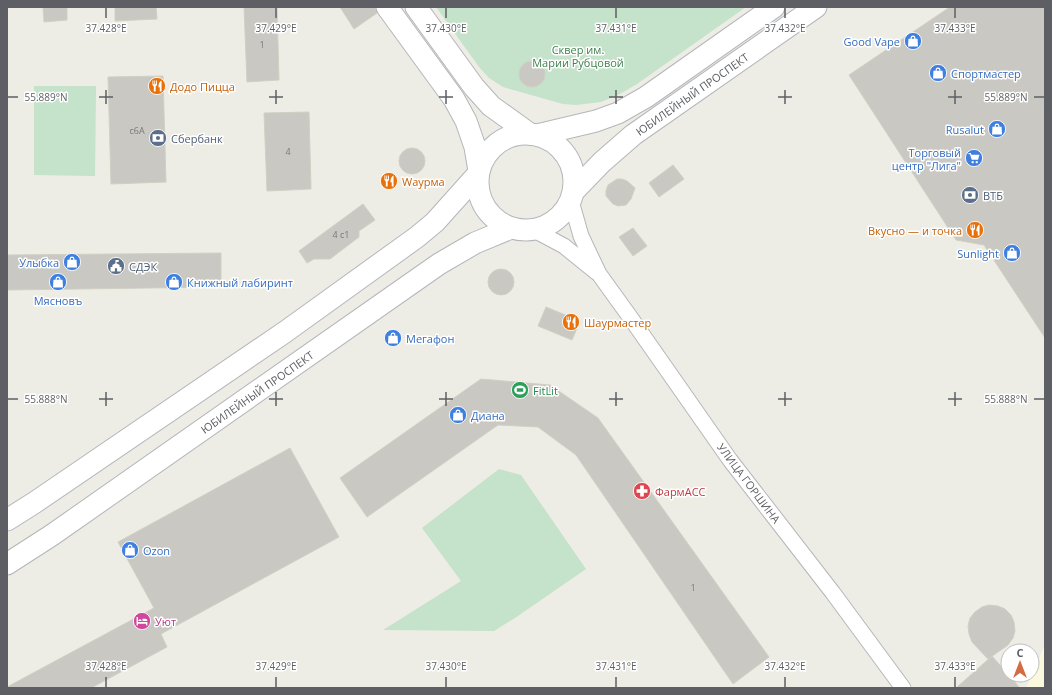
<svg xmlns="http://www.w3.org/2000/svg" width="1052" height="695" viewBox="0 0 1052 695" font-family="'Open Sans',sans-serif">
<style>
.commercial{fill:#faf9de}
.green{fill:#c5e2ca}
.building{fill:#c9c8c2;stroke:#d1d0c4}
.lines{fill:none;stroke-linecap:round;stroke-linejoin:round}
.street-casing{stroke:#b5b6ba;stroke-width:17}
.secondary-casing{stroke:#b4b6bb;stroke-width:23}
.street{stroke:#fff;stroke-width:15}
.secondary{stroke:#fff;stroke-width:21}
.ticks{fill:none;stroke:#5d5f64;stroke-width:1.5}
.labels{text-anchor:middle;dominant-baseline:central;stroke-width:3;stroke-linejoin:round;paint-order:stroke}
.number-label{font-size:9px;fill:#78797c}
.shop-label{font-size:11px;fill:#366cbe;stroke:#fff;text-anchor:end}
.park-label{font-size:11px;fill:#3f804f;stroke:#fff}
.food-label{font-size:11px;fill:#c56008;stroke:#fff;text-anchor:start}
.street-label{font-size:11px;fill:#5d5f64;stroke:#fff}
.service-label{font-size:11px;fill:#4e5e75;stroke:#fff;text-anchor:start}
.leisure-label{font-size:11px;fill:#27864d;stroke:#fff;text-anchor:start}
.health-label{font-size:11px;fill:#be3a42;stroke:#fff;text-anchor:start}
.hotel-label{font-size:11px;fill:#b23c85;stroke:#fff;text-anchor:start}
.ticks-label{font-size:10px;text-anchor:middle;fill:#5d5f64;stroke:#fff;stroke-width:3;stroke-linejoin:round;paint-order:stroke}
</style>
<rect width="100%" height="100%" fill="#edede5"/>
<polygon class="commercial" points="1045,644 1045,688 1026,688 1032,675"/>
<g class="green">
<polygon points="436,7 746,7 637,84 618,95 601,102 576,105 563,104 503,87 489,78 479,67"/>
<polygon points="34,86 96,86 95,176 34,175"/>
<polygon points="499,469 521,475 586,569 515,618 494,631 383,630 461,581 422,528"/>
</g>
<g class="building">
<polygon points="43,7 67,7 67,20 44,22"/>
<polygon points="115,7 156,7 157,19 115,21"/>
<polygon points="244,7 277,7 279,80 247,82"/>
<polygon points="340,7 375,7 377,13 354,29"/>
<polygon points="950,7 1045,7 1045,338 984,245 956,240 849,75"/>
<circle cx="532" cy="74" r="13"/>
<polygon points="163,76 166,182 111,184 108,77"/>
<polygon points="309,112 311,189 267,191 264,113"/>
<circle cx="412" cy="161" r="13"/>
<polygon points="673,165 684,179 659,197 649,183"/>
<polygon points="617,179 622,179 627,181 635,188 631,199 626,205 618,206 613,204 606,196 606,191 608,185"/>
<polygon points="363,204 375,220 359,231 359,237 330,259 314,259 307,263 299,251"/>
<polygon points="633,228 647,246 633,256 619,237"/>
<polygon points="221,253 221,287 7,290 7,255"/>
<circle cx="501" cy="282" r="13"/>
<polygon points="546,307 580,321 572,340 538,326"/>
<polygon points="481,379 550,385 598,418 769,657 733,684 576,455 538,427 498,425 367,517 340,478"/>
<polygon points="290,448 339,537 161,634 167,647 91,688 7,688 7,687 154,608 118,542"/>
<polygon points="989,605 998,606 1005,609 1011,615 1014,622 1015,631 1013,638 1008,645 988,659 972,642 969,634 968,626 970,618 975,612 982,607"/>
<polygon points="992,656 1020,688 956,688"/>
</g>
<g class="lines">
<defs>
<g id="street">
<polyline points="571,201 581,236 599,274 630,317 730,460 833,593 903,688"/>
<polyline points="534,230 564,246 596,272"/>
</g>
<g id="secondary">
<polyline points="387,7 454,99 466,121 475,147 479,171"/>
<polyline points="416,7 474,87 491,106 530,134"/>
<circle cx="526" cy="182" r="48"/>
<polyline points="537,135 596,121 618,113 646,97 774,7"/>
<polyline points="575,190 602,162 633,135 816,7"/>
<polyline points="7,520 34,503 285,332 417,237 435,222 478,174"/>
<polyline points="7,564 52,535 439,264 475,243 511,228"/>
</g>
</defs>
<use href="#street" class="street-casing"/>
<use href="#secondary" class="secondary-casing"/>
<use href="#street" class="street"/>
<use href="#secondary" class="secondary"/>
</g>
<path class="ticks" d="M106 8V18M276 8V18M446 8V18M616 8V18M785 8V18M955 8V18M106 90V104M276 90V104M446 90V104M616 90V104M785 90V104M955 90V104M8 97H18M99 97H113M269 97H283M439 97H453M609 97H623M778 97H792M948 97H962M1034 97H1044M106 392V406M276 392V406M446 392V406M616 392V406M785 392V406M955 392V406M8 399H18M99 399H113M269 399H283M439 399H453M609 399H623M778 399H792M948 399H962M1034 399H1044M106 677V687M276 677V687M446 677V687M616 677V687M785 677V687M955 677V687"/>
<defs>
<symbol id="shop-disc" viewBox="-11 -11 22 22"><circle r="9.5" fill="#3f7fe0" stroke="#fff"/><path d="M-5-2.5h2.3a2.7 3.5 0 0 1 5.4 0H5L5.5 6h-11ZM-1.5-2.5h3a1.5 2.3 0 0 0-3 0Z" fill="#fff"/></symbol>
<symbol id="restaurant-disc" viewBox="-11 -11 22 22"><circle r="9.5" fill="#e8710a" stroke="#fff"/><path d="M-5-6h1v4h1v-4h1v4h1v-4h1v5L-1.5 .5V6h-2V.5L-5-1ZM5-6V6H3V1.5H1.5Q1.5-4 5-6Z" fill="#fff"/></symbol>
<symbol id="bank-disc" viewBox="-11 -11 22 22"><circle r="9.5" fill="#5c6f8a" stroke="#fff"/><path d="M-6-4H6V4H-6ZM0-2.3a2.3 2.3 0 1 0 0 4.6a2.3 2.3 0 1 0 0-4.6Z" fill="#fff"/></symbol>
<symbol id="supermarket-disc" viewBox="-11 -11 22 22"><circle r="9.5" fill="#3f7fe0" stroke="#fff"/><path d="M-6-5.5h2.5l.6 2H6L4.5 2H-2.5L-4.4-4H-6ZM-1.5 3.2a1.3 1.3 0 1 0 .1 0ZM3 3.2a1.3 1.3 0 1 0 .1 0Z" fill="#fff"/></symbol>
<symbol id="civic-disc" viewBox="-11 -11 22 22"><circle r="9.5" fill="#5c6f8a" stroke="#fff"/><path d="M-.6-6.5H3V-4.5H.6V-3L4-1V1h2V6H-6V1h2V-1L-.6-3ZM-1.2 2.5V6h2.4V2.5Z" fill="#fff"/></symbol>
<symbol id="stadium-disc" viewBox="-11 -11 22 22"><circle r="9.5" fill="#2e9e5b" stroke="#fff"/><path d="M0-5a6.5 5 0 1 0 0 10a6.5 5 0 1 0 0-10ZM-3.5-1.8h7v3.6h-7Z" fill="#fff"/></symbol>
<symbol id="pharmacy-disc" viewBox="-11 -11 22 22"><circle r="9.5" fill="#e0444e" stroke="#fff"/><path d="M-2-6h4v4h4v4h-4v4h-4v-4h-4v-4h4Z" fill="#fff"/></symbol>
<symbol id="hotel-disc" viewBox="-11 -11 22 22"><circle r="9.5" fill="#d1479c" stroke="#fff"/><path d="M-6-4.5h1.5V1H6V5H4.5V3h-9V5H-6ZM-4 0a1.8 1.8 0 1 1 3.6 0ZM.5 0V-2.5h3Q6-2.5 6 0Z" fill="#fff"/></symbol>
</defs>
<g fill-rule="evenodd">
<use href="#shop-disc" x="903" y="31" width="20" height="20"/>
<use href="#shop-disc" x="928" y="63" width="20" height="20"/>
<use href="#restaurant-disc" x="147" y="76" width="20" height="20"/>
<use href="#shop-disc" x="987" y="119" width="20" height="20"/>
<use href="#bank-disc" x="148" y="128" width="20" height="20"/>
<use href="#supermarket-disc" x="964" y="148" width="20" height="20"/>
<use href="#restaurant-disc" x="379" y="171" width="20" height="20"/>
<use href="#bank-disc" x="960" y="185" width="20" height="20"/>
<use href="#restaurant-disc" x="965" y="220" width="20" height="20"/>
<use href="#shop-disc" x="1002" y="243" width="20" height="20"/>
<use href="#shop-disc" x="62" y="252" width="20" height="20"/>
<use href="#civic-disc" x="106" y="256" width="20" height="20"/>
<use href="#shop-disc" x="48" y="272" width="20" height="20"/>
<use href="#shop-disc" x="164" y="272" width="20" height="20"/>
<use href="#restaurant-disc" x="561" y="312" width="20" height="20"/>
<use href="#shop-disc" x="383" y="328" width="20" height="20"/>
<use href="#stadium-disc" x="510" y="380" width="20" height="20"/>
<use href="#shop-disc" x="448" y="405" width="20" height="20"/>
<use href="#pharmacy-disc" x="632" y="481" width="20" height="20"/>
<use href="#shop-disc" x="120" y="540" width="20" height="20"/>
<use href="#hotel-disc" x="132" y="611" width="20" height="20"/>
</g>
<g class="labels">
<g class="number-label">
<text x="262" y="44">1</text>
<text x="137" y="130">с6А</text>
<text x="288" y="151">4</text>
<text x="341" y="234">4 с1</text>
<text x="693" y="587">1</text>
</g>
<g class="shop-label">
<text x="900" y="41">Good Vape</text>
<text x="951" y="73" text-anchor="start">Спортмастер</text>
<text x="984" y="129">Rusalut</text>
<text x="961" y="152">Торговый<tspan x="961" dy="13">центр "Лига"</tspan></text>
<text x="999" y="253">Sunlight</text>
<text x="59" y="262">Улыбка</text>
<text x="187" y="282" text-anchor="start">Книжный лабиринт</text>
<text x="58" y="300" text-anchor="middle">Мясновъ</text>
<text x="406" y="338" text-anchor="start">Мегафон</text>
<text x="471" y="415" text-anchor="start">Диана</text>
<text x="143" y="550" text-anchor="start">Ozon</text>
</g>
<g class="park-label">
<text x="578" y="49">Сквер им.<tspan x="578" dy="13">Марии Рубцовой</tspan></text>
</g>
<g class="food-label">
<text x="170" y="86">Додо Пицца</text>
<text x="402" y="181">Wаурма</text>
<text x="962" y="230" text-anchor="end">Вкусно — и точка</text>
<text x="584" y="322">Шаурмастер</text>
</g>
<g class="street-label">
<text transform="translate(692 94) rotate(-35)">ЮБИЛЕЙНЫЙ ПРОСПЕКТ</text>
<text transform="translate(257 392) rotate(-35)">ЮБИЛЕЙНЫЙ ПРОСПЕКТ</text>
<text transform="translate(749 483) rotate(53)">УЛИЦА ГОРШИНА</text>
</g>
<g class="service-label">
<text x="171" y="138">Сбербанк</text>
<text x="983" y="195">ВТБ</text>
<text x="129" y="266">СДЭК</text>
</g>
<g class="leisure-label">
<text x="533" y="390">FitLit</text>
</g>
<g class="health-label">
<text x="655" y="491">ФармАСС</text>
</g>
<g class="hotel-label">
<text x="155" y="621">Уют</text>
</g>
</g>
<g class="ticks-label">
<text x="106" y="32">37.428°E</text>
<text x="276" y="32">37.429°E</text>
<text x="446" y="32">37.430°E</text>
<text x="616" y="32">37.431°E</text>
<text x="785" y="32">37.432°E</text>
<text x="955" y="32">37.433°E</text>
<text x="46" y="101">55.889°N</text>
<text x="1006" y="101">55.889°N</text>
<text x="46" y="403">55.888°N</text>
<text x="1006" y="403">55.888°N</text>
<text x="106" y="670">37.428°E</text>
<text x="276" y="670">37.429°E</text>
<text x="446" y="670">37.430°E</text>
<text x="616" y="670">37.431°E</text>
<text x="785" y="670">37.432°E</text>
<text x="955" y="670">37.433°E</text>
</g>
<rect width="1052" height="695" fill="none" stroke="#5d5f64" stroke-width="16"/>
<g transform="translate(1020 663)"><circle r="19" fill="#ffffff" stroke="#bebfc1"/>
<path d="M0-3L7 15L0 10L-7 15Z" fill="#d56b44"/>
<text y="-6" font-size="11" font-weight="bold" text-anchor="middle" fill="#5d5f64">С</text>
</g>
</svg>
